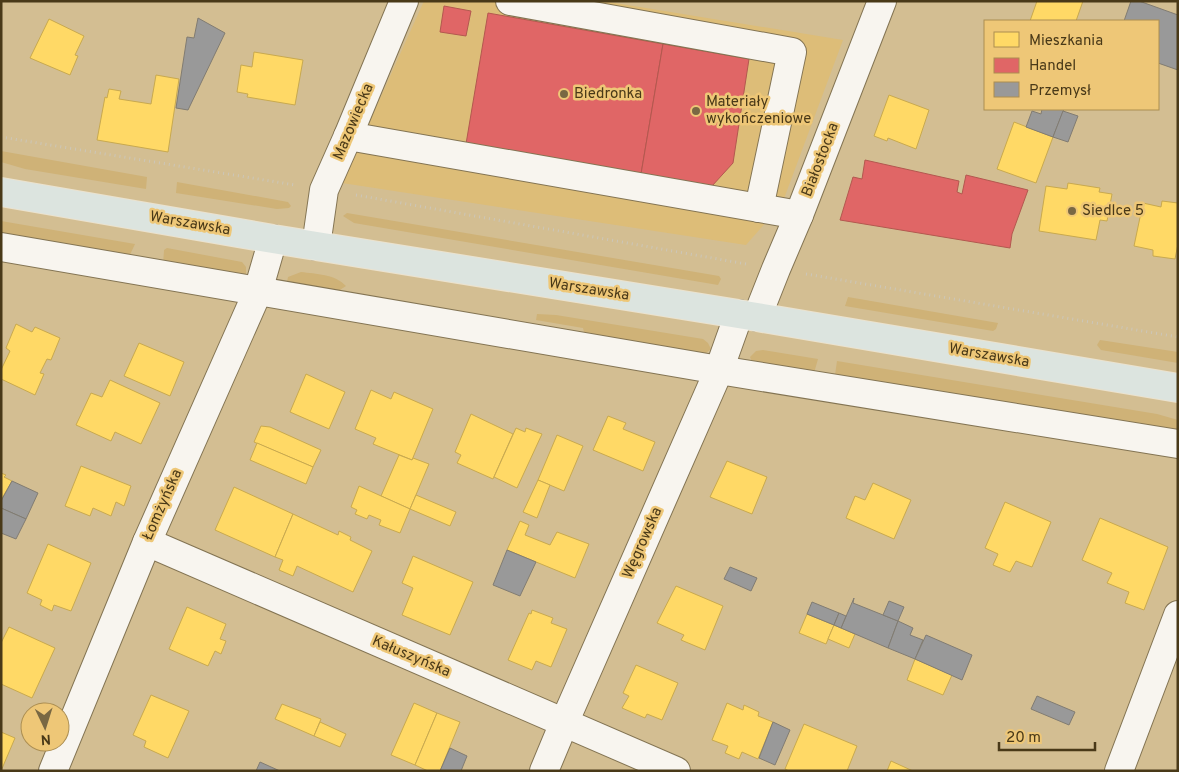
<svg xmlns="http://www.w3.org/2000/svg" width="1179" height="772" viewBox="0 0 1179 772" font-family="Overpass,sans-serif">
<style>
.built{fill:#ddbd78}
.green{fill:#cfb277}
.homes{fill:#ffd966;stroke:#c8a94f}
.shops{fill:#e06666;stroke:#b3584f}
.industry{fill:#999;stroke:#817c72}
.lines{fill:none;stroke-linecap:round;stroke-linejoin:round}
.minor-casing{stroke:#837453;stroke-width:30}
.major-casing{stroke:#ebe2ce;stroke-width:30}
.path{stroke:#ccc6b8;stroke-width:3;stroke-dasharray:1 4;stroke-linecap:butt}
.minor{stroke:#f8f5ef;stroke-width:28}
.major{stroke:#dce4df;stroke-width:28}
.poi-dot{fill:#796843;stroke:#eec777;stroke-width:2}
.labels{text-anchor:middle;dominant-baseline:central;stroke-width:5;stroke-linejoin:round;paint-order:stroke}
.poi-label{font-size:15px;fill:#493918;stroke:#eec777;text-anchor:start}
.street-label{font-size:15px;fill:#493918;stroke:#eec777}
</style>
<rect width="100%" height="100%" fill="#d3be92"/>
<polygon class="built" points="424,1 603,1 843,40 782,204 746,245 342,183"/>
<g class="green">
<polygon points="1,151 147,177 146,189 25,169 1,162"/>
<polygon points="177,182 288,202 291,206 289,208 277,209 176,193"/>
<polygon points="347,213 719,276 721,279 718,285 354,223 343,216"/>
<polygon points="1,221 135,244 128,259 1,237"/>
<polygon points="167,248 242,262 246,267 246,274 237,279 163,265 164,250"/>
<path d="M301 272C316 274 335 274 346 286L335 293 287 282 288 277Z"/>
<polygon points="848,297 998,323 996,329 993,331 845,306"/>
<polygon points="537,314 556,315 703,339 708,343 711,349 706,353 699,355 585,336 583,328 536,320"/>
<polygon points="1100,340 1178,352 1178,363 1101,350 1097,345"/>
<polygon points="763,350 818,359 814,373 753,364 750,357 756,351"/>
<polygon points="837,361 1157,414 1178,420 1178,436 835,375"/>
</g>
<g class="homes">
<polygon points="1037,1 1083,1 1076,21 1030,21"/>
<polygon points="49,19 84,36 75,55 78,56 70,75 30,58"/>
<polygon points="254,52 303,60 295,105 247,97 248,94 237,92 241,65 252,67"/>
<polygon points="156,75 179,79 168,152 97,140 105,97 107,98 109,89 121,91 119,99 151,104"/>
<polygon points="889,95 929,110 916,149 888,138 887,141 874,136"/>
<polygon points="1014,122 1053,137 1036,183 997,169"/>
<polygon points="1068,183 1100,188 1099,192 1112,194 1107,221 1100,220 1096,240 1039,231 1046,186 1067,189"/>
<polygon points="1162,201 1178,203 1178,244 1175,259 1153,256 1153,250 1134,246 1143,203 1161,207"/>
<polygon points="16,324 32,332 35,327 60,338 51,360 47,359 40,373 44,374 35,395 1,379 1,370 10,351 6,348"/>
<polygon points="139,343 184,362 170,396 124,376"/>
<polygon points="306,374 345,392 329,429 290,412"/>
<polygon points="110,380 160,403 141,444 115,432 111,441 76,425 91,393 102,397"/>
<polygon points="371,390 391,399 394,392 433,409 412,460 373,444 376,438 355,429"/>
<polygon points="471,414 513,434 493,479 457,463 461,455 455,452"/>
<polygon points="608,416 626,423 623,429 655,442 643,471 593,450"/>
<polygon points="261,426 270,427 321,450 313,467 254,442"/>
<polygon points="516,428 525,432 526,428 542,434 517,488 494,477"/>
<polygon points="557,435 583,446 564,491 538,480"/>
<polygon points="257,443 313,467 306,484 250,460"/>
<polygon points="399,455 412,460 413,458 429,464 410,509 381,496"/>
<polygon points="727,461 767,477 752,514 710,497"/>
<polygon points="81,466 131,486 124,506 116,502 111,516 93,508 90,516 65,506"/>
<polygon points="1,473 6,475 4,477 12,481 1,500"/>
<polygon points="538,480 550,485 537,518 523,512"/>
<polygon points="873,483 911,500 894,539 846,518 855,496 865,500"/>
<polygon points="359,486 410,509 400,533 379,525 381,520 369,515 367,519 355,514 357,510 351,507"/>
<polygon points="234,487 293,514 275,557 215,530"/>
<polygon points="416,495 456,512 450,526 410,509"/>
<polygon points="1005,502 1051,522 1032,567 1016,561 1010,572 993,565 998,554 985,548"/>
<polygon points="293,514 338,535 339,531 351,537 350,540 372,551 353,592 297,566 293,576 279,570 283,560 275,557"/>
<polygon points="1100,518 1168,547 1144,610 1125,603 1129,592 1107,583 1112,573 1082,560"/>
<polygon points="520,521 529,525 525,535 550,545 557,532 589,544 575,578 507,550"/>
<polygon points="48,544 91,563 71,611 54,605 52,611 40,605 42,600 27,593"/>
<polygon points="413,556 473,582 450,635 402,615 413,588 402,583"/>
<polygon points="676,586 723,606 705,650 681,640 684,635 657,623"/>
<polygon points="187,607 226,624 220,639 226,641 221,654 215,651 208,666 169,649"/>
<polygon points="532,610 553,618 551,623 567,629 551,667 536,661 532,670 508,660 529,613 531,614"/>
<polygon points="807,614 834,625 826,644 799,633"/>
<polygon points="834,625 855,634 849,648 828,639"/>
<polygon points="9,627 55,648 32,698 1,684 1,643"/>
<polygon points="915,659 952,675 943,695 907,680"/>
<polygon points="636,665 678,683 662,720 647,714 645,718 622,708 629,696 623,693"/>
<polygon points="151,695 189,711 168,758 144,747 146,741 133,735"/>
<polygon points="414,703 437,713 415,765 391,755"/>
<polygon points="727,703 743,710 744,705 759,712 758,716 773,722 758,759 742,752 739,759 725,753 728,746 712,740"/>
<polygon points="282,704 321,719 314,736 275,719"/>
<polygon points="437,713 460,722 440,771 428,771 415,765"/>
<polygon points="320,722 346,734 340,747 314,736"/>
<polygon points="804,724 857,746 847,771 789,771 785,769"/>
<polygon points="1,732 15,738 1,771"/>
<polygon points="891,761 913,771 887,771"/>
</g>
<g class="shops">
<polygon points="444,6 471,11 466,36 440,32"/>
<polygon points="488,13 663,44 641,174 466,144"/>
<polygon points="663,44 749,59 733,163 712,186 641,174"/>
<polygon points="865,160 959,181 957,192 962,194 966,175 1028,190 1012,234 1010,248 840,220 853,177 862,179"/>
</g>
<g class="industry">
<polygon points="1131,1 1139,1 1178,15 1178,70 1158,63 1158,21 1124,21"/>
<polygon points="198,18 225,33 188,110 176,108 187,37 194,38"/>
<polygon points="1042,109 1064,109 1053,137 1026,127 1032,111 1041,114"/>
<polygon points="1063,111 1078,116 1068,142 1053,137"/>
<polygon points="12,481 38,493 26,519 1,508 1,501"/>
<polygon points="1,508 26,519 16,539 1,533"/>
<polygon points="507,550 536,562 520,596 493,585"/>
<polygon points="730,567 757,578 751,591 724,579"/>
<polygon points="854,598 853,603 898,621 888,648 841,628"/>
<polygon points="889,601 904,607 898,621 883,615"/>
<polygon points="812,602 839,613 834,625 807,614"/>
<polygon points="839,613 846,616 841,628 834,625"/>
<polygon points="898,621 913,628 910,635 923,640 915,659 888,648"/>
<polygon points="926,635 972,655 962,680 915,659"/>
<polygon points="1037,696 1075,712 1069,725 1031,709"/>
<polygon points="773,722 790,730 775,765 759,758"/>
<polygon points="450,748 467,756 461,771 440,771"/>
<polygon points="260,762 280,771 256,771"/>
</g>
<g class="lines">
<defs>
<g id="minor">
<polyline points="510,1 792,52 759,208"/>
<polyline points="348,136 799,215"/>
<polyline points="316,246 324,190 348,136 404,1"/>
<polyline points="1,247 719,370 1178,444"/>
<polyline points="757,317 776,269 799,215 882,1"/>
<polyline points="147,542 676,771"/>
<polyline points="53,771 147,542 258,291 273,239"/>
<polyline points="544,771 564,723 719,370 739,314"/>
<polyline points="1119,771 1178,615"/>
</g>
<polyline id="major" points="1,192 273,239 757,317 1178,388"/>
</defs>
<use href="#minor" class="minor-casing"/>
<use href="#major" class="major-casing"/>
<g class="path">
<polyline points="1,137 295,185"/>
<polyline points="356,195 746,264"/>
<polyline points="806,274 1178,337"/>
</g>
<use href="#minor" class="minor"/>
<use href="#major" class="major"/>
</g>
<g class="poi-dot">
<circle cx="564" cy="94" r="5"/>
<circle cx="696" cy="111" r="5"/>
<circle cx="1072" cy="211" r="5"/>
</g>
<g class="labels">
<g class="poi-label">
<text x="574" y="94">Biedronka</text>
<text x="706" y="102">Materiały<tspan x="706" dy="17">wykończeniowe</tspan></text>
<text x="1082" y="211">Siedlce 5</text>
</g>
<g class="street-label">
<text transform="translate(354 122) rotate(-67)">Mazowiecka</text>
<text transform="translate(821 160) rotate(-69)">Białostocka</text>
<text transform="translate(190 224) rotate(10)">Warszawska</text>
<text transform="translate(589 290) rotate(9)">Warszawska</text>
<text transform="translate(989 356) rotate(10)">Warszawska</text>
<text transform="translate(163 505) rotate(-66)">Łomżyńska</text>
<text transform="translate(643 543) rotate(-66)">Węgrowska</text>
<text transform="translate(411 657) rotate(23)">Kałuszyńska</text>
</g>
</g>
<rect width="1179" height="772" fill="none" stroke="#493918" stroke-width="5"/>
<rect x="984" y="20" width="175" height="90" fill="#eec777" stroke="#ac8e51"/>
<rect x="994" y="32" width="25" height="15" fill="#ffd966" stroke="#ac8e51"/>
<text x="1029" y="45" font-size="15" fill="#493918">Mieszkania</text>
<rect x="994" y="58" width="25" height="15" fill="#e06666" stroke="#ac8e51"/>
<text x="1029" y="70" font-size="15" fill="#493918">Handel</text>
<rect x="994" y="82" width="25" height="15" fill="#999999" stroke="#ac8e51"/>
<text x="1029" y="95" font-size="15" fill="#493918">Przemysł</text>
<g transform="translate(45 727) rotate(176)"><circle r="24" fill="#eec777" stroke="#ac8e51"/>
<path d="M0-4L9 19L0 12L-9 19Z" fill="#796843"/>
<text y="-8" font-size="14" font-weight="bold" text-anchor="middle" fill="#493918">N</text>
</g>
<path d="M999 742v8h96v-8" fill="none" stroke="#493918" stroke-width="2.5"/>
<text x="1006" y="742" font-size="15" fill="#493918" stroke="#eec777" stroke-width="4" paint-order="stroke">20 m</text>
</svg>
